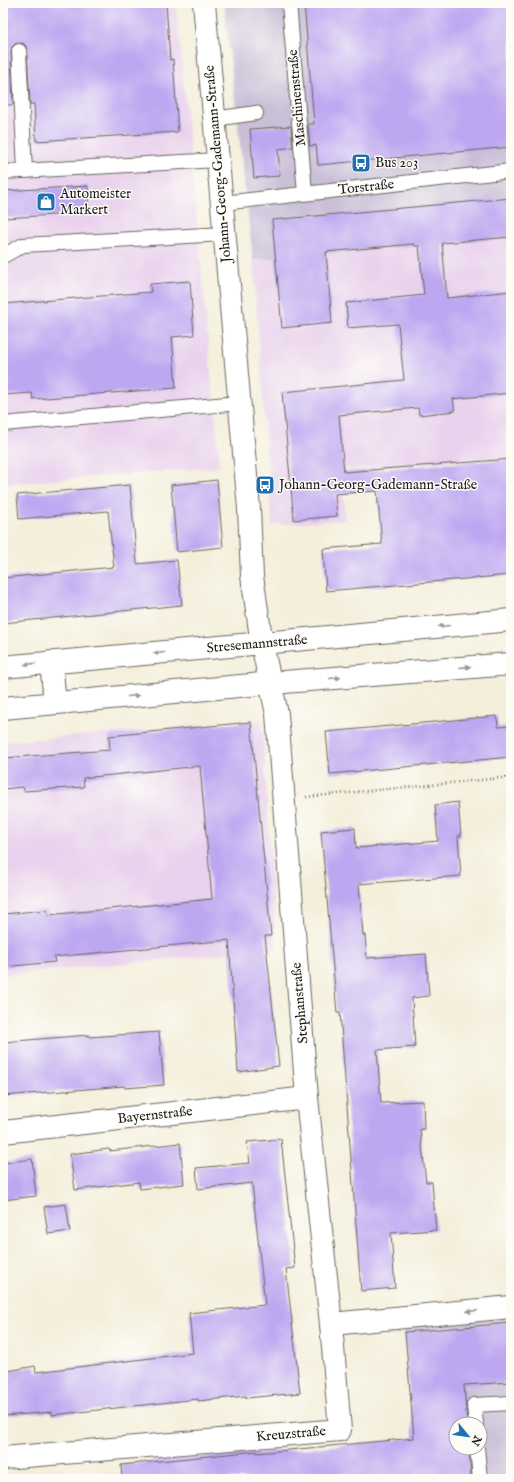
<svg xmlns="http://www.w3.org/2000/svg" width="514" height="1482" viewBox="0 0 514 1482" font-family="'IM FELL English',serif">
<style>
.built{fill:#e9d2ed}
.industrial{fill:#c9bfd7;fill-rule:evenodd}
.building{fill:#bea7f1}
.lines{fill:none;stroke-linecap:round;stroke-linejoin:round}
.service-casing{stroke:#68665f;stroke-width:16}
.minor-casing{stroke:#68665f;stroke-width:24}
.tertiary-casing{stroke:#68665f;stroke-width:24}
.path{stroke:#68665f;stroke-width:2.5;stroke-dasharray:1 3;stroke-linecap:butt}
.service{stroke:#fff;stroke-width:14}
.minor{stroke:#fff;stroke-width:22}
.tertiary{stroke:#fff;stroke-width:22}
.oneway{fill:#999}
.labels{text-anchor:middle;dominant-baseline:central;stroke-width:3;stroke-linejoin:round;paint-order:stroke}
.street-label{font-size:14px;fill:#1c1c1c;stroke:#fdfcf7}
.poi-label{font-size:14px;fill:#1c1c1c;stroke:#fdfcf7;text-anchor:start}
</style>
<rect width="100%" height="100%" fill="#fdfcf7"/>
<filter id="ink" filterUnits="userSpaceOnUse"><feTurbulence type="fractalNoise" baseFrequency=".025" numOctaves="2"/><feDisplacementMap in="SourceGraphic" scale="8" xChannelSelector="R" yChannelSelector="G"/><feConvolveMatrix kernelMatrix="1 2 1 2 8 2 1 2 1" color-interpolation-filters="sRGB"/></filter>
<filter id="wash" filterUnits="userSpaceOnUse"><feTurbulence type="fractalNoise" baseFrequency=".012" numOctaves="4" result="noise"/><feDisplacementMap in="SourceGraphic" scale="16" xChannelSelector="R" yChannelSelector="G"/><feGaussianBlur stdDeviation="0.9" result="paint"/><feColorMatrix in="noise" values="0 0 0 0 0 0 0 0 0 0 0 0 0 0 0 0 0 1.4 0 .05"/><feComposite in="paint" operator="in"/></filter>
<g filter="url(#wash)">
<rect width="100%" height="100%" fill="#f4efdb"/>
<g class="built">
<polygon points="3,3 176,3 220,467 3,484"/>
<polygon points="511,238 511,457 341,470 345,520 272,525 253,260"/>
<polygon points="262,720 276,949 3,975 3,742"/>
</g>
<g class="industrial">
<polygon points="224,3 511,3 511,238 253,260"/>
<path d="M511 1316V1479H417L403 1323ZM456 1424H480V1448H456Z"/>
</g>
<g id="blocks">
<g class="building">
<polygon points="3,3 166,3 170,60 173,59 178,132 36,141 34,104 30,104 27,51 26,46 23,43 15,44 12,47 11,51 13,105 3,105"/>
<polygon points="304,3 511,3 511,147 318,165 316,145 310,146 308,124 314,124"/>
<polygon points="291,126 293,147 278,149 280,176 254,178 250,129"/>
<polygon points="88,186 88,213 3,218 3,191"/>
<polygon points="511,198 511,237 442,243 447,298 511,291 511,393 453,399 455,411 419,415 418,408 339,415 344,472 511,459 511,575 326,591 323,549 382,544 377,491 335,494 337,516 294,520 282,392 404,380 398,324 348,328 346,303 424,295 419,246 414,246 414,244 326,252 332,323 282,328 272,220"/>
<polygon points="190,281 194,335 172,337 176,388 33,399 32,393 3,395 3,304 151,292 150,284"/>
<polygon points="217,480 223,547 177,552 171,485"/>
<polygon points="130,485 137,564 177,560 182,605 3,623 3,578 114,567 108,511 19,519 17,495"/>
<polygon points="497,716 498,727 511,726 511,757 330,774 326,732"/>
<polygon points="251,722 271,936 265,936 279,1066 238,1072 229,940 54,957 55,962 3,967 3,914 47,910 48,915 212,899 200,766 83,778 84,787 24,791 23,787 3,789 3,758 110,750 109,736"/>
<polygon points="458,802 461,836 458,836 461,876 359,884 363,935 365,935 367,958 426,954 429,996 412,998 415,1047 377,1050 381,1103 423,1101 424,1129 420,1129 426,1182 432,1182 436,1230 391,1233 395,1288 361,1291 340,1013 337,1013 321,831 355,828 356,848 438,841 435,805"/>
<polygon points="159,1032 164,1085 125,1088 124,1086 3,1096 3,1042 89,1035 89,1037"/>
<polygon points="281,1139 295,1268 286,1269 300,1393 246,1398 246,1396 198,1401 198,1399 52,1415 52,1412 3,1416 3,1372 35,1366 36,1372 193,1353 189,1313 265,1305 252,1183 198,1189 196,1168 250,1163 247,1142"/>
<polygon points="180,1143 184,1184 140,1189 139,1182 75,1190 70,1154 109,1149 110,1151"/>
<polygon points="32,1159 36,1196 3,1200 3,1163"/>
<polygon points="66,1204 70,1231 48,1234 44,1207"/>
<polygon points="511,1323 511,1382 464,1385 467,1424 456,1424 456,1448 469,1448 471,1479 122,1479 121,1465 257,1451 257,1453 414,1438 405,1332"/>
</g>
</g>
</g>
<g filter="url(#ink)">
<use href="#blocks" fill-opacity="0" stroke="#68665f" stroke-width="1"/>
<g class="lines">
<defs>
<g id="service">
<polyline points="289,3 305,193"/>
<polyline points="19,51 25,171"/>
<polyline points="214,119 256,113"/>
<polyline points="3,172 218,160"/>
<polyline points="222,203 511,171"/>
<polyline points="3,256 23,245 224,234"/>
<polyline points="3,424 239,403"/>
<polyline points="476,1424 474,1405 511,1403"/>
<polyline points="477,1448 480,1479"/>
</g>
<g id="minor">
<polyline points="3,1132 307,1098"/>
<polyline points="331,1324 511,1307"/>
<polyline points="3,1458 340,1430 331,1324 307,1098 277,714 262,644 252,576 249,509 204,3"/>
</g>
<g id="tertiary">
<polyline points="51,662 55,703"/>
<polyline points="3,667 511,620"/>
<polyline points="3,708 271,683 511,664"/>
</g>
</defs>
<use href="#service" class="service-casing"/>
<use href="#minor" class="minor-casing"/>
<use href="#tertiary" class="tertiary-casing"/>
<polyline class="path" points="306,797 511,777"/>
<use href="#service" class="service"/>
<use href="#minor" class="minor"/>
<use href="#tertiary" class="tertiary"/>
</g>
<defs><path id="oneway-solid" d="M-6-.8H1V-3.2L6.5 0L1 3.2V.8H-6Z"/></defs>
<g class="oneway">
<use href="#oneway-solid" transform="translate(444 626) rotate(175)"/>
<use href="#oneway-solid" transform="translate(159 653) rotate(175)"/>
<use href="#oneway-solid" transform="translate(30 664) rotate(174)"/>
<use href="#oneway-solid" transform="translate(465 667) rotate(-5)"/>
<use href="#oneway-solid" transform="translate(335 678) rotate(-5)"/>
<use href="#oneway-solid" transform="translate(133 696) rotate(-5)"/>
<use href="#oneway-solid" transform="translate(472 1311) rotate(175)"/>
</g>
</g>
<defs>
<symbol id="bus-square" viewBox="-11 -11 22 22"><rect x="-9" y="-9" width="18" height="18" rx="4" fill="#1f6fb2" stroke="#fdfcf7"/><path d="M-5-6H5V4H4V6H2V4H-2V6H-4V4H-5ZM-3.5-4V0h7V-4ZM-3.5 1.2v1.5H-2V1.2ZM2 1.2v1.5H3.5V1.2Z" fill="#fff"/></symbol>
<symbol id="shop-square" viewBox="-11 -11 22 22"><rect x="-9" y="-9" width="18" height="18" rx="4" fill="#1f6fb2" stroke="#fdfcf7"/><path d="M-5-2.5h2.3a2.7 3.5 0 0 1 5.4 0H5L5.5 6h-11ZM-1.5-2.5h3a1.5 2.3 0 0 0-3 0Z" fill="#fff"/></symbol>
</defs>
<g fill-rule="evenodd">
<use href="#bus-square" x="350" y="152" width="22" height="22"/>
<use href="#shop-square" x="35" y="191" width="22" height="22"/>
<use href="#bus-square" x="254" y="474" width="22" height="22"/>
</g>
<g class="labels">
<g class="street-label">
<text transform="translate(297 98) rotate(-95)">Maschinenstraße</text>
<text transform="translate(218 164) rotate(-95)">Johann-Georg-Gademann-Straße</text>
<text transform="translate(366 187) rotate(-6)">Torstraße</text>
<text transform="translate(257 644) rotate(-5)">Stresemannstraße</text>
<text transform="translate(300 1003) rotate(-95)">Stephanstraße</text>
<text transform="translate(155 1115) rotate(-6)">Bayernstraße</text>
<text transform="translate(291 1434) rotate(-5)">Kreuzstraße</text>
</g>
<g class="poi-label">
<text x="375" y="163">Bus 203</text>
<text x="60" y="194">Automeister<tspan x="60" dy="16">Markert</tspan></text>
<text x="279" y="485">Johann-Georg-Gademann-Straße</text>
</g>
</g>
<rect width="514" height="1482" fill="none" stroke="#fdfcf7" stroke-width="16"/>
<g transform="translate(468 1436) rotate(119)"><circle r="19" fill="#fdfcf7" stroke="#a3a29f"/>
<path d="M0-3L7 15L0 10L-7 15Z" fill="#1f6fb2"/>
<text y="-6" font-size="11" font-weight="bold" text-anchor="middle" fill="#1c1c1c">N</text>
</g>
</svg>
